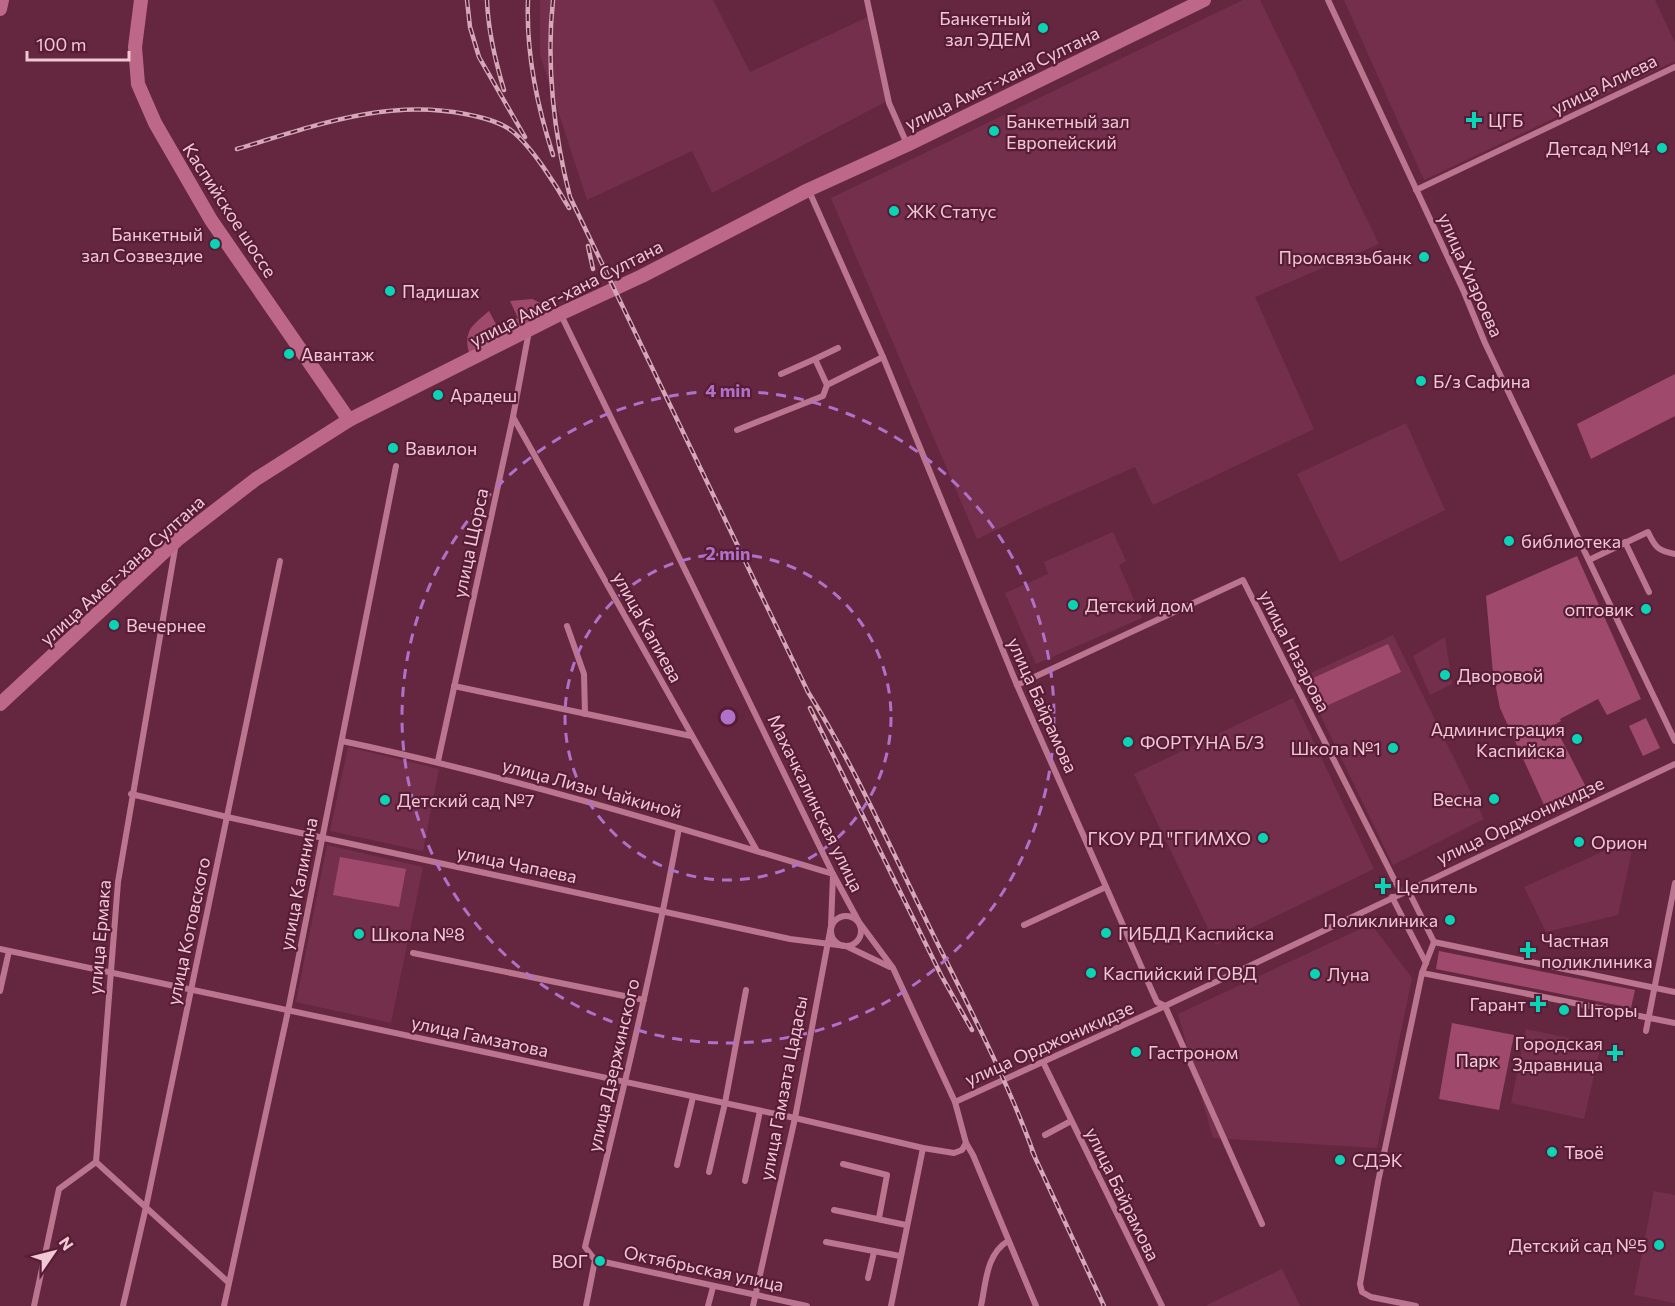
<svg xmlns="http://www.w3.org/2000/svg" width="1675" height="1306" viewBox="0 0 1675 1306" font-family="Commissioner,sans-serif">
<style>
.built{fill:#742f4c}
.green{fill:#9f4a6c}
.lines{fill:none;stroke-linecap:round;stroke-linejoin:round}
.minor{stroke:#bc758f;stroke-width:6}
.primary{stroke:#be6889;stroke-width:14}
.rail-casing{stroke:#d4a8b7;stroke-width:4.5}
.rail{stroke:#591c36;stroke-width:2;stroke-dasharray:7;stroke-linecap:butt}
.ring{fill:none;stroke:#af72c8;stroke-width:3;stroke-dasharray:10 8}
.poi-dot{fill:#08d5b5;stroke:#591c36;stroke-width:2}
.labels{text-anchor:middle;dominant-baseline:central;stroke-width:4.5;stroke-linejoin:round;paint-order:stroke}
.poi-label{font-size:18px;fill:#efc8d4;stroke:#591c36;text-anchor:start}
.street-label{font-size:18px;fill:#efc8d4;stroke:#591c36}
.park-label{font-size:18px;fill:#f4d4de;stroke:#591c36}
.centre{fill:#af72c8;stroke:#591c36;stroke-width:3}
.ring-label{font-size:18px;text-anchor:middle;font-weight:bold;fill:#af72c8;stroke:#591c36;stroke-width:4.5;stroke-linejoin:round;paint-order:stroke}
</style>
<rect width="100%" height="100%" fill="#652740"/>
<g class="built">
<polygon points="540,0 713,0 750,72 872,15 889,100 712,193 692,151 587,200 540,55"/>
<polygon points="1243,0 1260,0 1379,244 1255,297 1314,429 1153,505 1135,467 1044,507 977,539 831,198"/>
<polygon points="1344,0 1655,0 1675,43 1675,61 1424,180"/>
<polygon points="1406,423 1445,510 1340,562 1297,474"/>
<polygon points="1113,532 1126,561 1119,565 1142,618 1036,664 1005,593 1048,574 1044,562"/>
<polygon points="1393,635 1484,819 1393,865 1302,677"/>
<polygon points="1445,637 1452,684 1430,695 1413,656"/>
<polygon points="1293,698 1374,869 1216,945 1134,774"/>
<polygon points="348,747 439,769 423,851 330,831"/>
<polygon points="1635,837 1618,915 1546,932 1524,887"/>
<polygon points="327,845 423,867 391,1023 296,1002"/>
<polygon points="1371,924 1412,978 1377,1148 1213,1138 1178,1014"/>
<polygon points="1526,1029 1601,1045 1584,1119 1511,1103"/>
<polygon points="1654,1191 1675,1195 1675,1303 1634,1295"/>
<polygon points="1282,1269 1300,1306 1205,1306"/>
</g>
<g class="green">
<path d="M532 299 545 305 550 313 469 353C463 330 473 325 489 311L498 328 518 318 510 301Z"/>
<polygon points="1675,374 1675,416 1591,459 1577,424"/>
<polygon points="1577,556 1641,699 1607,715 1598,699 1560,719 1561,721 1554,725 1586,787 1545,807 1500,708 1493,673 1486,596"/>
<polygon points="1388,644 1401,672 1324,707 1311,679"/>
<polygon points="1646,718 1660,748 1643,756 1629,726"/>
<polygon points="340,857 406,869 399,907 333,895"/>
<polygon points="1439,951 1635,990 1631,1008 1436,969"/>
<polygon points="1452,1023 1514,1035 1499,1110 1439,1099"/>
</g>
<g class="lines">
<g class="minor">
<polyline points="867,0 889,103 907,144"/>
<polyline points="1328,0 1464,292 1485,343 1675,741"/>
<polyline points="1416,190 1675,67"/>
<polyline points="809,191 883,357 1017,685 1152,991 1157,1002 1165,1006 1262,1224"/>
<polyline points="561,315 833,874 859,922 893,968 955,1102 966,1143 973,1155 1036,1306"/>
<polyline points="838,348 815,359 827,385 883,357"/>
<polyline points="781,374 815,359"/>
<polyline points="513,417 757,851"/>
<polyline points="737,430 823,396 827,385"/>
<polyline points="1625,542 1649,592"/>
<polyline points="176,543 118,882 96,1162 228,1282"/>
<path d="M1589 560 1648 532C1655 547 1658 551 1675 554"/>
<polyline points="567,626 584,674 585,714"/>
<polyline points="1017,685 1243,580 1401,893"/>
<polyline points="454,686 691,736"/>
<path d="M342 741C508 776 670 825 833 874"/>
<polyline points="438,761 513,417 529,331"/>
<polyline points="131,794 227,817 790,939 846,946 890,967"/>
<polyline points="1408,890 1434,942 1422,973 1378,1182 1360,1284 1362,1292 1371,1297 1416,1306"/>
<polyline points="1392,897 1426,963"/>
<circle cx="846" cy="931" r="15"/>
<polyline points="1024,925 1106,887"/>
<polyline points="1434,942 1675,992"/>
<polyline points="0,949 795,1118 923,1148 954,1153 962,1150 966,1143"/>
<polyline points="413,953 644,1000"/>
<polyline points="1422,973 1675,1023"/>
<polyline points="0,991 9,951"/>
<polyline points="1646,1031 1675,883"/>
<polyline points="1043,1062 1162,1306"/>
<polyline points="955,1102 1165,1006 1675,764"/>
<polyline points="1045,1135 1071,1121"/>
<polyline points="843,1164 887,1175 879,1218"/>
<polyline points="677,1165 693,1097"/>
<polyline points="709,1172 725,1103 746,990"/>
<polyline points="745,1181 760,1111"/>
<polyline points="834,1210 906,1225"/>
<polyline points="826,1242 900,1256"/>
<polyline points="595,1260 807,1306"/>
<polyline points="868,1278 874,1252"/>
<polyline points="34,1306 59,1189 96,1162"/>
<polyline points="123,1306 146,1207 280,561"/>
<polyline points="224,1306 288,1011 396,466"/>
<path d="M586 1306 595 1260 585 1247C619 1108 653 969 679 828"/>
<polyline points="708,1306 713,1287"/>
<polyline points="753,1306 795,1118 831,926 833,875"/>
<polyline points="891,1306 923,1148"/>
<path d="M981 1306C986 1283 986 1254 1008 1241"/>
</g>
<g class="primary">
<polyline points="141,0 135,47 138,84 155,123 211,220 349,420"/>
<polyline points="0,9 2,0"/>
<polyline points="0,704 177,540 256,479 349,420 560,314 642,276 808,190 907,145 1204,0"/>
</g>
<defs>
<g id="rail">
<polyline points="467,0 470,27 479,57 525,137"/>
<path d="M487 0C488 31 495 60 504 90"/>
<path d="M528 0C526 52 537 106 553 155"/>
<path d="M553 0C546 64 554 135 570 197L808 692C854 765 889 845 927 922 965 1000 1006 1076 1035 1157"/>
<path d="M237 149C311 127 386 98 465 114 481 117 499 121 512 131 532 147 556 185 569 208"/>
<polyline points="588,246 593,269"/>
<polyline points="810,708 941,975 972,1030"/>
<polyline points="1032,1151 1104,1306"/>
</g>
</defs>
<use href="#rail" class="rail-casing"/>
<use href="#rail" class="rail"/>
</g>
<g class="ring">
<circle cx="728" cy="717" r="163"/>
<circle cx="728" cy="717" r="326"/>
</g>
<g class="poi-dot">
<circle cx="1043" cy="28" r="6"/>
<path d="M1471 111h6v6h6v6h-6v6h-6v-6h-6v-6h6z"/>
<circle cx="994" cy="131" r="6"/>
<circle cx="1662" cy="148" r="6"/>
<circle cx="894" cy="211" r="6"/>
<circle cx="215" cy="244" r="6"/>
<circle cx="1424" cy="257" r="6"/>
<circle cx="390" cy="291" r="6"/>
<circle cx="289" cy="354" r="6"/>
<circle cx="1421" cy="381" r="6"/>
<circle cx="438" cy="395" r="6"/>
<circle cx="393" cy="448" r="6"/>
<circle cx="1509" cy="541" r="6"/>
<circle cx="1073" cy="605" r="6"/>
<circle cx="1646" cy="609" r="6"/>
<circle cx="114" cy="625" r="6"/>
<circle cx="1445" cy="675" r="6"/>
<circle cx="1577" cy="739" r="6"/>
<circle cx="1128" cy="742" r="6"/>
<circle cx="1393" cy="748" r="6"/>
<circle cx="1494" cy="799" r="6"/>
<circle cx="385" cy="800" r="6"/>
<circle cx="1263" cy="838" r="6"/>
<circle cx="1579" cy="842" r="6"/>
<path d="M1380 877h6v6h6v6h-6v6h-6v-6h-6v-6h6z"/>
<circle cx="1450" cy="920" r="6"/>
<circle cx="1106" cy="933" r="6"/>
<circle cx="359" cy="934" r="6"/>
<path d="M1525 941h6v6h6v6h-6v6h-6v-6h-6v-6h6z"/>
<circle cx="1091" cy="973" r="6"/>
<circle cx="1315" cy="974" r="6"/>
<path d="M1535 995h6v6h6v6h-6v6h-6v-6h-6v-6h6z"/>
<circle cx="1564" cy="1010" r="6"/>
<circle cx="1136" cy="1052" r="6"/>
<path d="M1612 1044h6v6h6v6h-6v6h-6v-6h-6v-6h6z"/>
<circle cx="1552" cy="1152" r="6"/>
<circle cx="1340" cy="1160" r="6"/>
<circle cx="1659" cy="1245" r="6"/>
<circle cx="600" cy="1261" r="6"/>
</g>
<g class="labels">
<g class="poi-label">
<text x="1031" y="18" text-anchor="end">Банкетный<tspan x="1031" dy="21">зал ЭДЕМ</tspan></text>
<text x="1488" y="120">ЦГБ</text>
<text x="1006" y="121">Банкетный зал<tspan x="1006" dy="21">Европейский</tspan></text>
<text x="1650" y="148" text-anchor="end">Детсад №14</text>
<text x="906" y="211">ЖК Статус</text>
<text x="203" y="234" text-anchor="end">Банкетный<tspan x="203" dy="21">зал Созвездие</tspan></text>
<text x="1412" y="257" text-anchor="end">Промсвязьбанк</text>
<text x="402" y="291">Падишах</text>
<text x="301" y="354">Авантаж</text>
<text x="1433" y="381">Б/з Сафина</text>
<text x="450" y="395">Арадеш</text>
<text x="405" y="448">Вавилон</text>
<text x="1521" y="541">библиотека</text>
<text x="1085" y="605">Детский дом</text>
<text x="1634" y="609" text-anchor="end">оптовик</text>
<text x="126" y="625">Вечернее</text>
<text x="1457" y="675">Дворовой</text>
<text x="1565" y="729" text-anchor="end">Администрация<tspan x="1565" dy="21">Каспийска</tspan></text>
<text x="1140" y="742">ФОРТУНА Б/З</text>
<text x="1381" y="748" text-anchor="end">Школа №1</text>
<text x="1482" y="799" text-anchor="end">Весна</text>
<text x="397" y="800">Детский сад №7</text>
<text x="1251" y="838" text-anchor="end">ГКОУ РД "ГГИМХО</text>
<text x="1591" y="842">Орион</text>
<text x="1396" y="886">Целитель</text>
<text x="1438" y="920" text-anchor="end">Поликлиника</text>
<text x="1118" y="933">ГИБДД Каспийска</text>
<text x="371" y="934">Школа №8</text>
<text x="1541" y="940">Частная<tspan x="1541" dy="21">поликлиника</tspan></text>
<text x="1103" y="973">Каспийский ГОВД</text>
<text x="1327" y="974">Луна</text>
<text x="1526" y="1004" text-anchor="end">Гарант</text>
<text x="1576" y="1010">Шторы</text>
<text x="1603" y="1043" text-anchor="end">Городская<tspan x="1603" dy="21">Здравница</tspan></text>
<text x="1148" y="1052">Гастроном</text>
<text x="1564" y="1152">Твоё</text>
<text x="1352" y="1160">СДЭК</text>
<text x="1647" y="1245" text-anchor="end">Детский сад №5</text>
<text x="588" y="1261" text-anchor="end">ВОГ</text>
</g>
<g class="street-label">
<text transform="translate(1002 78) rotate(-26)">улица Амет-хана Султана</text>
<text transform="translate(1604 84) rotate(-26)">улица Алиева</text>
<text transform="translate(230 210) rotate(57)">Каспийское шоссе</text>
<text transform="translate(1471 275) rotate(66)">улица Хизроева</text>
<text transform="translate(566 293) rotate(-27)">улица Амет-хана Султана</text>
<text transform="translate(470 543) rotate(-78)">улица Щорса</text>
<text transform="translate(122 570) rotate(-42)">улица Амет-хана Султана</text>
<text transform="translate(648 627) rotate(61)">улица Капиева</text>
<text transform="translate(1295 651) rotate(63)">улица Назарова</text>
<text transform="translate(1043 705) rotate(66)">улица Байрамова</text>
<text transform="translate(592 788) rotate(15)">улица Лизы Чайкиной</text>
<text transform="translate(816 803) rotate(64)">Махачкалинская улица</text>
<text transform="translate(1520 820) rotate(-25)">улица Орджоникидзе</text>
<text transform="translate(517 864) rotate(12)">улица Чапаева</text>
<text transform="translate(298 884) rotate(-79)">улица Калинина</text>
<text transform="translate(188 931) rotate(-78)">улица Котовского</text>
<text transform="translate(99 937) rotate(-85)">улица Ермака</text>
<text transform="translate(480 1036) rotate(12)">улица Гамзатова</text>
<text transform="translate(1049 1043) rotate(-24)">улица Орджоникидзе</text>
<text transform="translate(613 1065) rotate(-77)">улица Дзержинского</text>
<text transform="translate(783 1088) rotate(-79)">улица Гамзата Цадасы</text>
<text transform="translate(1123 1194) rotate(64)">улица Байрамова</text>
<text transform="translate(704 1268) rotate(12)">Октябрьская улица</text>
</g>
<g class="park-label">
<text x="1477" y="1060">Парк</text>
</g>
</g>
<circle cx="728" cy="717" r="9" class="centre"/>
<g class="ring-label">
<text x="728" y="397">4 min</text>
<text x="728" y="560">2 min</text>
</g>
<g transform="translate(54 1252) rotate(55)" stroke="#591c36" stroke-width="4.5" paint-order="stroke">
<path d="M0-4.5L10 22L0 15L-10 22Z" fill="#efc8d4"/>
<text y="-9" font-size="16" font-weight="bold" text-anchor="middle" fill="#efc8d4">N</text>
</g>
<path d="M27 51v9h102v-9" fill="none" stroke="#efc8d4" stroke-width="3"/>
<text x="36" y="51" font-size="18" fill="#efc8d4" stroke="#591c36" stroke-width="4.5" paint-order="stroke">100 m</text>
</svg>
